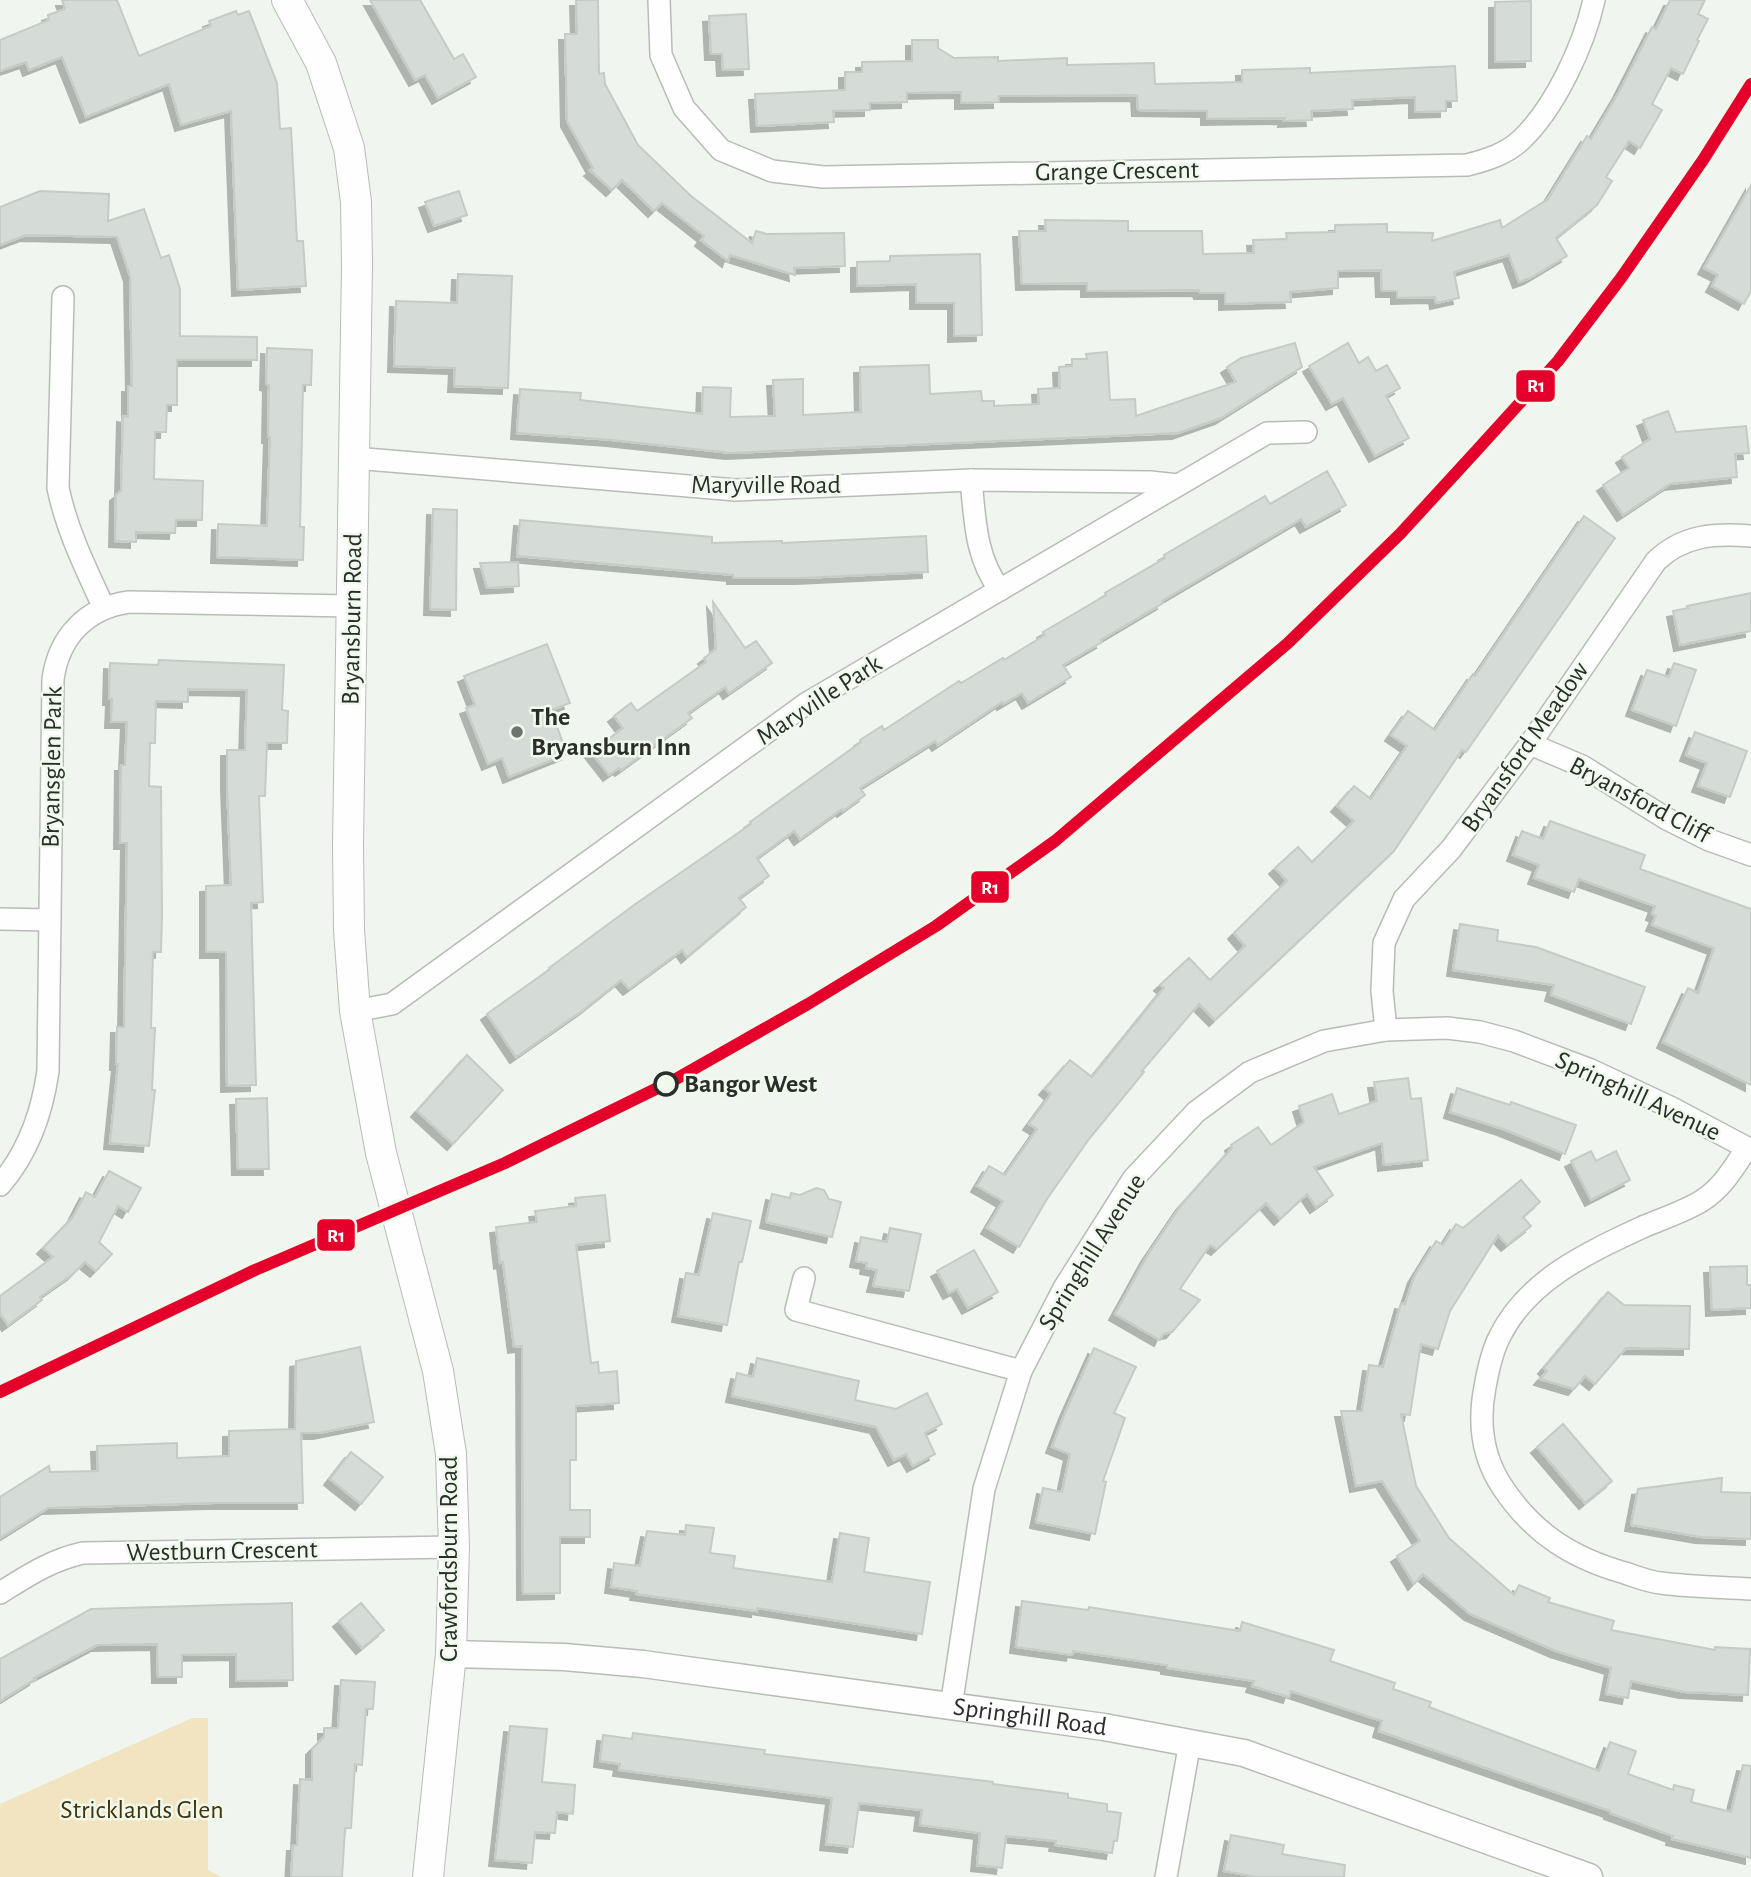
<svg xmlns="http://www.w3.org/2000/svg" width="1751" height="1877" viewBox="0 0 1751 1877" font-family="'Alegreya Sans',sans-serif">
<style>
.green{fill:#f2e4c1}
.building{fill:#d5dbd6;stroke:#c5cbc6;stroke-width:2;filter:url(#shadow)}
.lines{fill:none;stroke-linecap:round;stroke-linejoin:round}
.minor-casing{stroke:#b8bcb7;stroke-width:24}
.tertiary-casing{stroke:#b8bcb7;stroke-width:29}
.secondary-casing{stroke:#b8bcb7;stroke-width:32}
.minor{stroke:#fdfefd;stroke-width:21}
.tertiary{stroke:#fdfefd;stroke-width:26}
.secondary{stroke:#fdfefd;stroke-width:30}
.rail-1-casing{stroke:#eff9ec;stroke-width:18}
.rail-1{stroke:#e4002b;stroke-width:12}
.poi-dot{fill:#6f736e;stroke:#eff9ec;stroke-width:2.5}
.stop-dot{fill:#eff9ec;stroke:#2a2d29;stroke-width:3.5}
.labels{text-anchor:middle;dominant-baseline:central;stroke-width:5;stroke-linejoin:round;paint-order:stroke}
.street-label{font-size:26px;fill:#2a2d29;stroke:#eff9ec}
.poi-label{font-size:26px;font-weight:bold;fill:#2a2d29;stroke:#eff9ec;text-anchor:start}
.stop-label{font-size:26px;font-weight:bold;fill:#2a2d29;stroke:#eff9ec;text-anchor:start}
.park-label{font-size:26px;fill:#453209;stroke:#eff9ec}
.line-badge{stroke:#eff9ec;stroke-width:2.5}
.badge-label{font-size:19px;text-anchor:middle;font-weight:bold;fill:#fff}
</style>
<defs>
<filter id="shadow"><feDropShadow dx="-6" dy="6" stdDeviation="0" flood-color="#0004"/></filter>
</defs>
<rect width="100%" height="100%" fill="#f0f6ef"/>
<polygon class="green" points="192,1718 208,1718 208,1870 222,1877 0,1877 0,1804"/>
<g class="building">
<polygon points="62,0 117,0 139,56 211,26 209,21 236,11 238,15 249,11 277,83 280,129 291,128 297,241 303,241 306,286 238,290 231,111 181,125 169,84 86,117 62,57 29,70 26,62 0,71 0,40 49,20 48,15 65,9"/>
<polygon points="370,0 420,0 454,59 463,54 476,77 438,98 425,75 415,80"/>
<polygon points="576,0 598,0 599,74 604,73 605,84 638,145 691,196 752,243 756,231 767,234 844,233 845,266 794,268 795,275 730,255 728,261 701,240 704,236 662,203 654,211 622,180 612,190 590,170 593,168 567,121 565,34 577,34"/>
<polygon points="1670,0 1705,0 1698,14 1708,19 1697,40 1699,41 1683,74 1671,68 1652,104 1662,110 1640,148 1629,141 1606,177 1612,181 1597,205 1556,238 1567,256 1530,278 1519,282 1509,255 1454,272 1459,298 1436,303 1435,297 1397,298 1397,291 1382,291 1381,270 1338,271 1338,288 1290,292 1291,302 1225,304 1225,293 1200,293 1199,290 1087,291 1087,283 1022,284 1019,231 1046,231 1045,220 1128,221 1128,231 1202,231 1203,254 1254,253 1253,240 1287,239 1286,233 1335,232 1335,225 1387,224 1387,232 1433,233 1432,241 1500,220 1502,228 1548,199 1587,136 1591,139 1619,92 1652,27 1656,29"/>
<polygon points="1531,1 1531,61 1495,62 1495,2"/>
<polygon points="746,14 749,69 723,70 722,54 711,54 709,16"/>
<polygon points="912,40 938,40 938,48 954,58 998,57 998,61 1067,58 1067,65 1154,63 1155,84 1242,82 1242,70 1310,68 1310,73 1455,66 1457,101 1446,101 1446,111 1415,112 1415,97 1352,100 1353,109 1311,111 1312,120 1284,121 1285,118 1207,119 1207,111 1138,110 1137,95 999,96 999,102 961,103 961,92 907,93 907,102 870,103 870,110 833,111 834,122 757,126 755,94 845,90 845,72 862,72 862,62 912,61"/>
<polygon points="1751,185 1751,291 1744,304 1712,286 1718,275 1704,268"/>
<polygon points="40,191 109,194 108,221 144,209 161,258 169,255 180,289 180,336 257,337 257,360 177,360 177,405 167,405 166,432 155,432 154,479 203,481 202,520 176,520 175,533 136,532 136,542 115,541 116,495 121,491 123,416 128,417 128,386 132,386 130,276 117,237 26,235 0,245 0,207"/>
<polygon points="459,191 467,215 434,226 425,202"/>
<polygon points="980,254 982,335 954,336 954,303 916,303 916,284 857,286 857,262 890,261 890,256"/>
<polygon points="458,274 512,276 508,388 454,386 455,368 394,366 396,301 457,303"/>
<polygon points="1295,343 1302,367 1221,418 1178,433 731,453 612,440 517,433 520,389 581,393 580,400 702,414 703,387 731,388 730,417 775,416 773,380 803,379 803,415 861,412 860,367 929,365 930,394 981,391 982,401 994,401 994,406 1039,404 1038,389 1060,388 1059,367 1072,366 1072,359 1087,359 1086,354 1107,352 1110,400 1135,399 1136,416 1236,382 1227,367 1241,358"/>
<polygon points="1348,343 1359,363 1368,357 1376,371 1387,365 1400,388 1386,396 1409,438 1375,456 1343,398 1332,404 1309,366"/>
<polygon points="267,348 312,350 311,385 303,385 300,527 304,527 303,560 217,557 218,524 267,526 270,437 268,437 269,385 266,384"/>
<polygon points="1668,411 1676,432 1746,426 1749,453 1735,454 1737,477 1670,484 1623,515 1603,485 1629,468 1622,457 1650,439 1643,420"/>
<polygon points="1327,471 1346,505 1306,527 1301,519 1162,601 1163,603 1101,640 1102,642 1063,665 1071,677 1028,703 1022,693 1003,704 1002,702 938,745 935,741 860,788 865,795 843,811 842,809 800,839 794,831 757,858 769,876 739,898 746,907 687,957 682,950 629,989 621,980 586,1008 516,1057 487,1014 550,969 549,968 634,905 751,824 750,822 861,742 860,740 882,726 884,730 959,681 961,683 1003,658 1004,660 1045,635 1043,632 1106,595 1105,593 1165,558 1164,555 1265,496 1270,504"/>
<polygon points="433,509 457,510 456,610 430,609"/>
<polygon points="1584,516 1615,538 1466,752 1462,750 1394,851 1215,1020 1199,1004 1142,1071 1144,1072 1089,1139 1047,1199 1019,1247 987,1228 1003,1201 977,1186 989,1166 1005,1175 1037,1129 1029,1124 1051,1094 1045,1089 1070,1060 1092,1077 1164,988 1160,985 1189,958 1210,980 1245,946 1234,933 1287,881 1275,868 1298,847 1312,862 1354,821 1337,806 1354,786 1371,799 1407,746 1391,735 1408,711 1435,730 1473,674 1475,676"/>
<polygon points="520,520 712,537 712,543 782,541 782,543 926,536 928,572 802,578 733,578 733,575 517,556"/>
<polygon points="518,562 519,586 487,588 480,563"/>
<polygon points="1751,593 1751,631 1680,645 1673,611 1688,608 1687,606"/>
<polygon points="713,602 745,648 756,641 772,663 729,693 725,687 688,713 692,718 621,770 619,768 609,775 591,752 623,728 614,716 631,703 637,711 706,662 704,658 716,649"/>
<polygon points="547,644 570,703 551,710 567,754 509,777 502,758 488,764 466,708 475,705 464,676"/>
<polygon points="159,660 284,665 282,710 288,711 287,743 267,743 265,796 259,796 263,902 251,903 256,1085 227,1086 226,952 206,952 206,886 231,885 227,785 227,750 245,750 247,690 188,689 188,702 156,701 155,743 150,743 149,786 161,787 162,914 161,952 153,952 151,1028 155,1028 152,1090 155,1090 149,1146 110,1143 118,1064 116,1064 117,1027 124,1027 127,843 120,843 121,765 125,765 127,722 111,722 112,699 109,699 110,663 158,665"/>
<polygon points="1674,663 1696,670 1676,726 1632,710 1647,670 1669,677"/>
<polygon points="1695,732 1747,751 1730,797 1698,786 1707,763 1686,755"/>
<polygon points="1550,821 1645,855 1640,869 1751,909 1751,1085 1663,1042 1688,988 1698,993 1714,948 1652,925 1656,916 1652,914 1655,906 1579,879 1574,892 1534,878 1539,865 1513,855 1522,831 1543,839"/>
<polygon points="1460,924 1498,930 1497,941 1536,947 1645,987 1631,1024 1551,995 1554,985 1453,970"/>
<polygon points="467,1055 503,1090 453,1144 417,1111"/>
<polygon points="1408,1078 1411,1099 1421,1098 1428,1160 1384,1165 1382,1143 1314,1167 1333,1195 1316,1207 1307,1194 1280,1219 1266,1203 1217,1249 1210,1245 1180,1289 1200,1300 1172,1332 1163,1334 1160,1340 1115,1314 1147,1256 1182,1204 1232,1148 1231,1145 1258,1127 1271,1145 1304,1122 1299,1106 1332,1094 1339,1114 1377,1101 1374,1082"/>
<polygon points="1457,1088 1510,1105 1511,1102 1576,1125 1565,1154 1503,1129 1450,1112"/>
<polygon points="267,1098 269,1169 238,1169 236,1099"/>
<polygon points="1591,1151 1596,1161 1616,1151 1630,1180 1591,1200 1571,1161"/>
<polygon points="109,1171 141,1188 128,1212 118,1206 99,1242 112,1254 96,1271 85,1262 73,1274 40,1297 42,1300 8,1325 0,1313 0,1296 53,1257 43,1248 73,1217 86,1192 95,1197"/>
<polygon points="1521,1180 1540,1202 1523,1217 1531,1226 1507,1245 1498,1235 1450,1311 1438,1349 1421,1344 1410,1415 1401,1414 1416,1486 1449,1538 1514,1595 1519,1585 1550,1598 1548,1602 1614,1621 1611,1630 1715,1650 1715,1647 1750,1649 1748,1695 1685,1692 1631,1681 1628,1698 1606,1694 1611,1668 1556,1651 1470,1614 1423,1574 1414,1584 1397,1556 1420,1541 1382,1481 1356,1486 1341,1411 1362,1411 1369,1365 1383,1367 1401,1303 1405,1304 1414,1277 1436,1241 1443,1245 1456,1224 1463,1228"/>
<polygon points="816,1188 824,1190 829,1199 841,1202 832,1237 766,1222 772,1194 790,1198 791,1193 800,1195"/>
<polygon points="605,1195 610,1241 576,1245 591,1363 598,1362 599,1373 617,1371 619,1403 576,1406 576,1460 570,1460 570,1510 590,1510 590,1537 560,1537 560,1593 523,1594 522,1346 514,1347 503,1262 500,1263 496,1227 537,1222 535,1211 576,1206 575,1198"/>
<polygon points="713,1213 751,1221 742,1262 739,1262 727,1325 678,1316 686,1273 699,1275"/>
<polygon points="890,1228 921,1234 909,1291 873,1286 877,1270 866,1268 867,1263 856,1261 861,1237 887,1242"/>
<polygon points="974,1250 998,1292 968,1308 957,1289 949,1293 937,1271"/>
<polygon points="1747,1266 1747,1285 1751,1285 1751,1308 1712,1310 1710,1267"/>
<polygon points="1608,1292 1624,1305 1690,1306 1689,1349 1626,1348 1595,1384 1585,1376 1574,1389 1540,1379 1547,1371 1544,1368"/>
<polygon points="360,1347 374,1422 319,1433 301,1433 303,1503 213,1503 48,1508 0,1538 0,1497 49,1466 50,1472 98,1471 97,1446 177,1443 177,1458 229,1456 229,1431 295,1429 296,1361"/>
<polygon points="1094,1348 1136,1367 1114,1413 1125,1418 1103,1481 1106,1482 1095,1534 1036,1522 1043,1488 1062,1492 1070,1454 1052,1447 1065,1413"/>
<polygon points="757,1358 859,1381 855,1400 896,1409 927,1393 942,1424 925,1433 935,1454 913,1466 906,1454 894,1460 876,1427 732,1396 737,1373 753,1377"/>
<polygon points="1563,1424 1612,1481 1585,1503 1537,1447"/>
<polygon points="351,1452 383,1477 361,1504 330,1479"/>
<polygon points="1722,1478 1721,1492 1751,1493 1751,1539 1701,1537 1631,1525 1638,1489"/>
<polygon points="686,1525 714,1528 710,1553 735,1556 733,1568 832,1582 840,1533 869,1538 864,1572 930,1582 922,1634 757,1608 757,1611 636,1594 637,1591 611,1587 614,1563 640,1566 647,1531 685,1535"/>
<polygon points="1022,1601 1088,1610 1089,1607 1240,1631 1242,1622 1334,1650 1330,1661 1395,1683 1393,1689 1431,1702 1429,1707 1599,1771 1610,1742 1636,1751 1628,1774 1673,1790 1674,1785 1694,1790 1691,1802 1731,1812 1743,1765 1751,1766 1751,1858 1672,1839 1673,1836 1610,1813 1610,1811 1379,1731 1382,1721 1291,1691 1289,1697 1252,1686 1254,1681 1167,1668 1167,1665 1073,1651 1072,1655 1016,1647"/>
<polygon points="292,1603 293,1680 236,1681 236,1654 182,1655 182,1677 158,1677 157,1644 97,1645 34,1678 35,1679 0,1701 0,1659 91,1609"/>
<polygon points="361,1603 384,1630 362,1648 339,1621"/>
<polygon points="341,1680 375,1682 373,1709 366,1709 362,1765 355,1764 351,1828 345,1828 342,1877 291,1877 293,1845 297,1845 300,1779 312,1780 312,1749 324,1737 324,1728 338,1728"/>
<polygon points="510,1726 547,1729 542,1782 575,1785 573,1814 557,1812 555,1833 535,1832 532,1863 495,1860"/>
<polygon points="633,1733 765,1750 764,1754 993,1782 993,1784 1068,1794 1068,1798 1107,1804 1107,1811 1121,1813 1117,1841 1114,1841 1112,1853 1055,1845 1056,1841 1006,1836 1002,1868 977,1865 980,1833 920,1825 922,1810 859,1803 853,1847 826,1844 832,1798 619,1770 620,1764 600,1761 603,1735 632,1739"/>
<polygon points="1231,1835 1284,1845 1282,1854 1345,1865 1344,1877 1257,1877 1224,1871"/>
</g>
<g class="lines">
<defs>
<g id="minor">
<path d="M659 0 661 55 684 108 721 150 772 171 823 177 1467 165C1487 160 1506 154 1521 140 1555 108 1584 45 1594 0"/>
<path d="M63 297 58 488C67 531 86 569 104 608"/>
<polyline points="354,458 736,490 971,480 1150,482 1178,485"/>
<path d="M971 480C975 519 975 557 1000 590"/>
<polyline points="1530,744 1582,766 1667,819 1709,840 1751,855"/>
<polyline points="0,919 49,920"/>
<polyline points="355,1011 392,1004 807,703 1267,433 1306,432"/>
<path d="M1386 1030 1382 991 1384 943 1404 899 1451 849 1530 744 1656 561C1683 535 1715 533 1751 536"/>
<path d="M1747 1148C1734 1167 1723 1187 1703 1200 1686 1211 1664 1218 1645 1226 1591 1251 1528 1279 1500 1336 1492 1351 1488 1370 1485 1387 1478 1423 1482 1457 1503 1488 1534 1534 1572 1558 1625 1573 1637 1577 1649 1582 1661 1583 1691 1587 1721 1587 1751 1589"/>
<path d="M0 1185C28 1153 42 1113 48 1071L53 679C59 637 86 608 129 602L352 606"/>
<polyline points="804,1278 796,1310 1021,1371"/>
<path d="M0 1593C27 1576 51 1560 83 1553L454 1547"/>
<polyline points="951,1707 984,1489 1021,1371 1064,1288 1133,1179 1196,1112 1250,1072 1324,1041 1386,1030 1447,1028 1480,1032 1514,1041 1591,1070 1672,1108 1751,1150"/>
<polyline points="1166,1877 1190,1742"/>
</g>
<g id="tertiary">
<path id="s1" d="M451 1654 564 1657 643 1664 1104 1727 1244 1753 1589 1877"/>
</g>
<polyline id="secondary" points="287,0 321,63 349,148 356,202 357,264 348,845 349,930 355,1011 381,1153 438,1371 451,1454 454,1547 451,1654 428,1877"/>
</defs>
<use href="#minor" class="minor-casing"/>
<use href="#tertiary" class="tertiary-casing"/>
<use href="#secondary" class="secondary-casing"/>
<use href="#minor" class="minor"/>
<use href="#tertiary" class="tertiary"/>
<use href="#secondary" class="secondary"/>
<defs>
<polyline id="rail-1" points="0,1392 255,1270 505,1163 676,1079 808,1004 936,926 1055,841 1288,643 1400,534 1477,450 1558,361 1621,278 1703,160 1751,84"/>
</defs>
<use href="#rail-1" class="rail-1-casing"/>
<use href="#rail-1" class="rail-1"/>
</g>
<circle class="poi-dot" cx="517" cy="732" r="7"/>
<circle class="stop-dot" cx="666" cy="1084" r="11"/>
<g class="labels">
<g class="street-label">
<text transform="translate(1117 171) rotate(-1)">Grange Crescent</text>
<text x="766" y="485">Maryville Road</text>
<text transform="translate(352 619) rotate(-89)">Bryansburn Road</text>
<text transform="translate(819 700) rotate(-33)">Maryville Park</text>
<text transform="translate(1525 747) rotate(-55)">Bryansford Meadow</text>
<text transform="translate(52 767) rotate(-89)">Bryansglen Park</text>
<text transform="translate(1640 800) rotate(28)">Bryansford Cliff</text>
<text transform="translate(1638 1096) rotate(25)">Springhill Avenue</text>
<text transform="translate(1092 1252) rotate(-58)">Springhill Avenue</text>
<text transform="translate(222 1551) rotate(-1)">Westburn Crescent</text>
<text transform="translate(449 1559) rotate(-90)">Crawfordsburn Road</text>
<text stroke="none"><textPath href="#s1" startOffset="583">Springhill Road</textPath></text>
</g>
<g class="poi-label">
<text x="531" y="717">The<tspan x="531" dy="30">Bryansburn Inn</tspan></text>
</g>
<g class="stop-label">
<text x="684" y="1084">Bangor West</text>
</g>
<g class="park-label">
<text x="142" y="1810">Stricklands Glen</text>
</g>
</g>
<g class="line-badge">
<rect x="1515" y="369" width="41" height="34" rx="7" fill="#e4002b"/>
<rect x="970" y="870" width="40" height="34" rx="7" fill="#e4002b"/>
<rect x="316" y="1218" width="40" height="34" rx="7" fill="#e4002b"/>
</g>
<g class="badge-label">
<text x="1536" y="392">R1</text>
<text x="990" y="894">R1</text>
<text x="336" y="1242">R1</text>
</g>
</svg>
